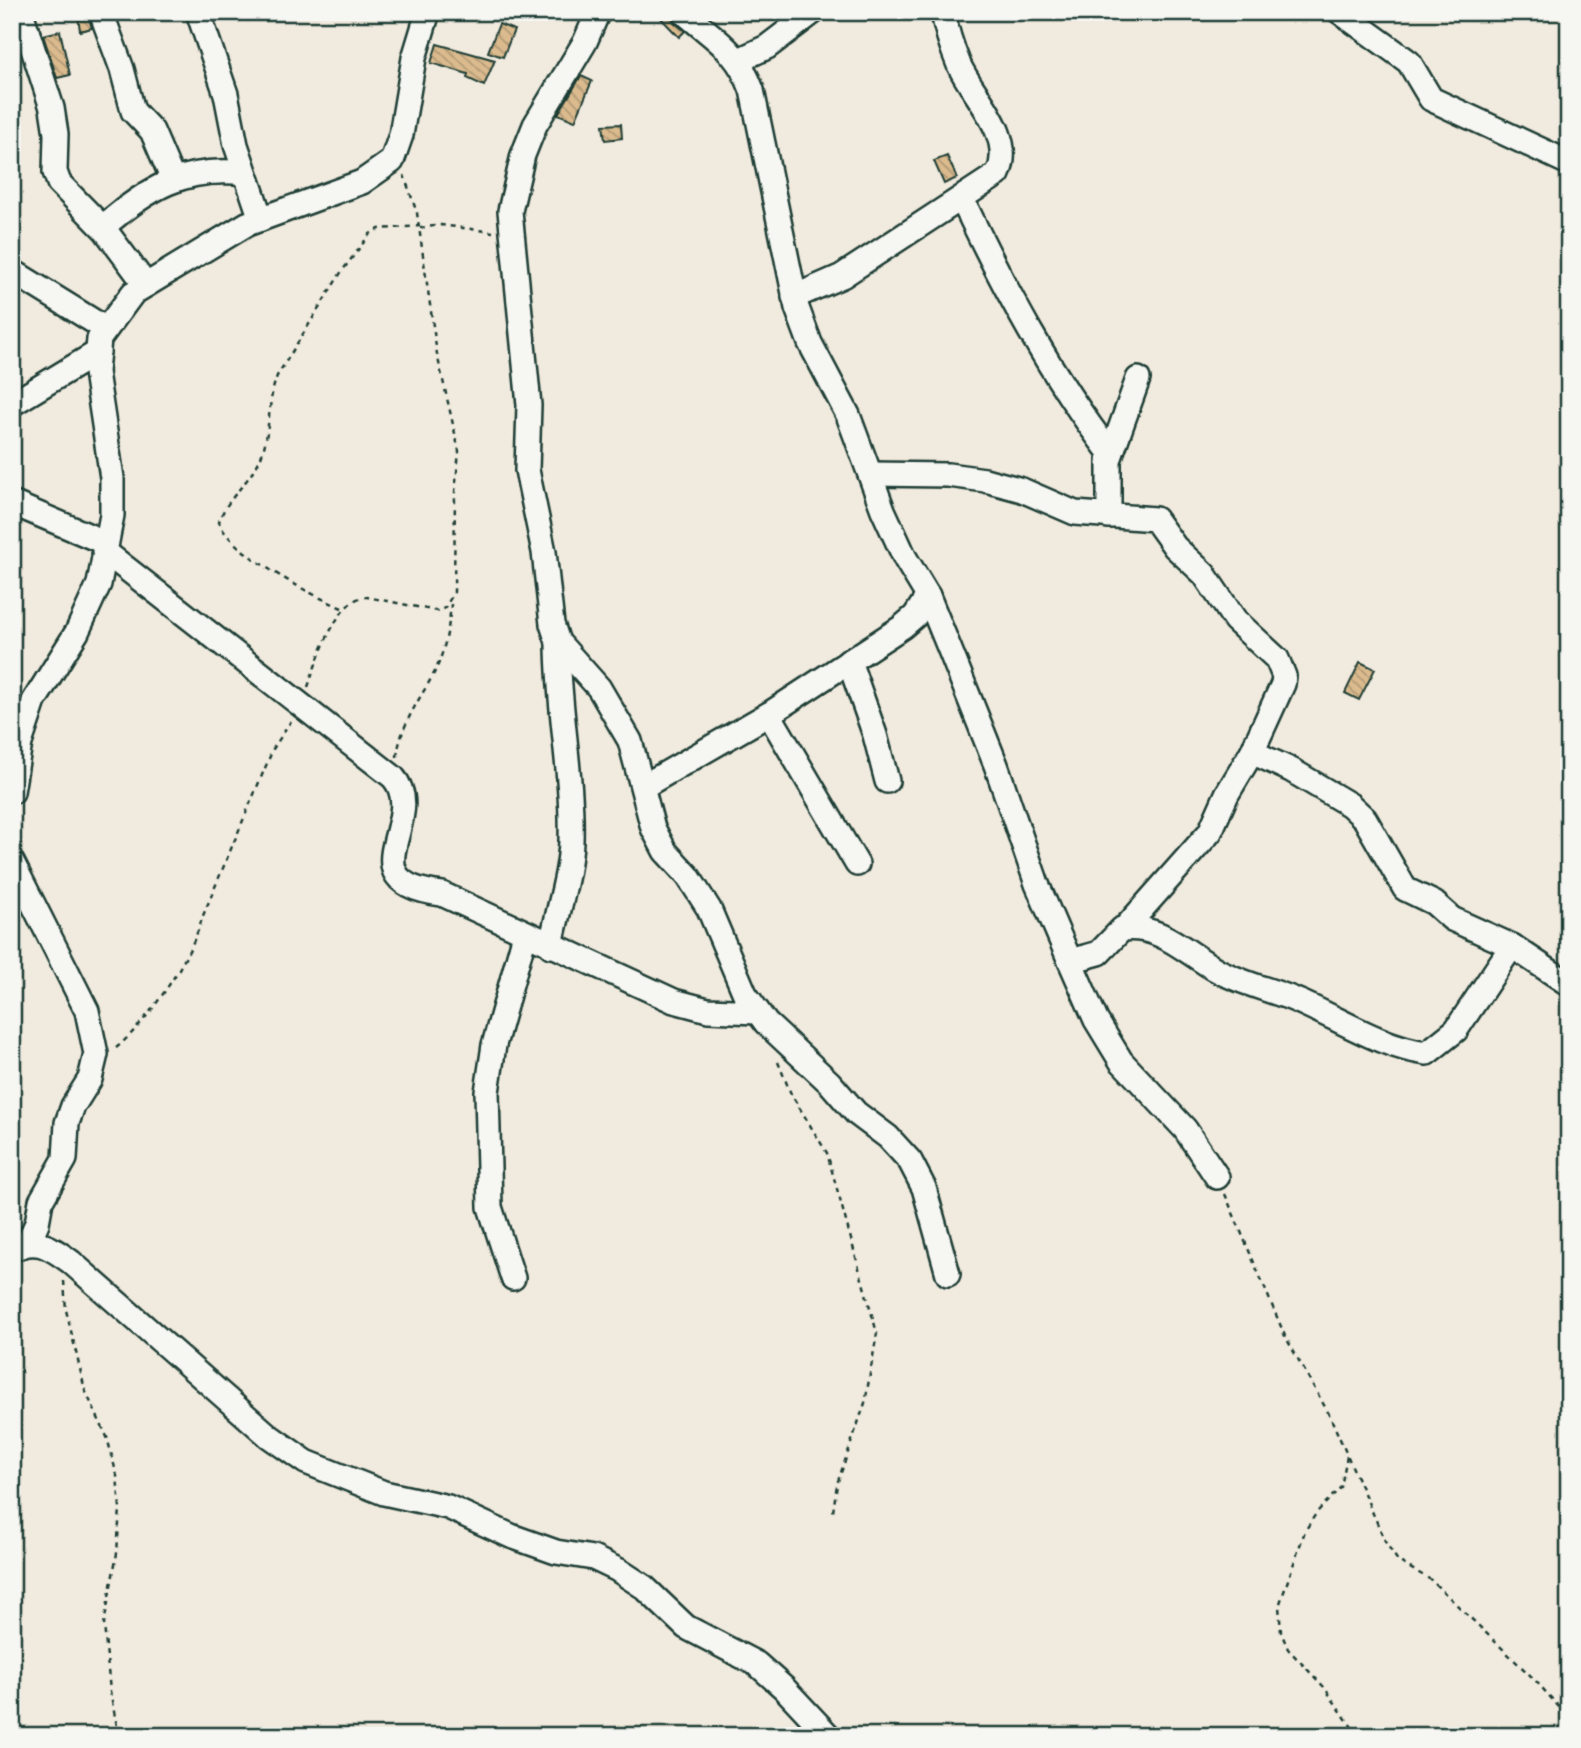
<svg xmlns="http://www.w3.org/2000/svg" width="1581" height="1748" viewBox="0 0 1581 1748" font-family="Mali,sans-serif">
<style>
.building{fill:url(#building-back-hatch);stroke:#1f3d34;stroke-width:2}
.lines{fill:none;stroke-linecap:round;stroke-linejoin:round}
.minor-casing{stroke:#1f3d34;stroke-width:28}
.path{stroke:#1f3d34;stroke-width:2.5;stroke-dasharray:5 5;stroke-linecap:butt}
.minor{stroke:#f6f6f2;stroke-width:23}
</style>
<defs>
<pattern id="building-back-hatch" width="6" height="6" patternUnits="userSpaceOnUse" patternTransform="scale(1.75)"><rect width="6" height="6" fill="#dbbb8e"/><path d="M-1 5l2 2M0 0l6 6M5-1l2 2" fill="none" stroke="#b19975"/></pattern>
</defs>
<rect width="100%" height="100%" fill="#f1eade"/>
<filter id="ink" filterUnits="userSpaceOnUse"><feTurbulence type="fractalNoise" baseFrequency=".0143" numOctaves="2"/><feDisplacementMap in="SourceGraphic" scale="14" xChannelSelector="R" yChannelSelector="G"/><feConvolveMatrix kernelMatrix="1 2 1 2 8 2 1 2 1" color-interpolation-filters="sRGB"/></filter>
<g filter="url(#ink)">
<g class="building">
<polygon points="655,12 670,12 674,22 685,31 679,37"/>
<polygon points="88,15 92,28 80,31 78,16"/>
<polygon points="499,24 514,30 503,57 488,52"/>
<polygon points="60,31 70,75 57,78 43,35"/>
<polygon points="437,44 495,60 484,86 467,78 468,74 431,63"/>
<polygon points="581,76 592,81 575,121 558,114"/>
<polygon points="621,124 622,138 605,140 603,125"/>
<polygon points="947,156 957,178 944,184 934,161"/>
<polygon points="1360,662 1375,669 1359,700 1345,693"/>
</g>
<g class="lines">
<defs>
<g id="minor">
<polyline points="21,12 52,108 56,134 55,172 59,183 105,230 146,285"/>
<polyline points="101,12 122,69 133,111 152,131 173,180"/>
<polyline points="198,12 226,94 236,145 261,219"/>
<polyline points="598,12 585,42 535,125 523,155 510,211 529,405 527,470 544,552 552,624 558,642 599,688 630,741 653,828 665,851 688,876 709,909 745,994 766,1023 830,1083 856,1113 888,1137 910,1161 924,1188 948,1274"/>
<path d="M684 12C715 40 737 49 752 90L797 308 810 343 848 415 883 510 905 558 928 596 952 655 996 765 1037 884 1070 961 1096 1020 1121 1061 1185 1129 1217 1177"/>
<polyline points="1340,12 1409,62 1431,99 1569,163"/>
<polyline points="739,60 767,47 813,12"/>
<path d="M962 199C1004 288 1051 376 1111 454"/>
<path d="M103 227C148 188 184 166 245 173"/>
<polyline points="12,271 106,329"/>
<path d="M794 297 842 276 998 174C1016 136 973 96 959 65 952 48 946 30 943 12"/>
<polyline points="12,404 98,352"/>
<polyline points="871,474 948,475 985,480 1022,490 1075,513 1155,519 1175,547 1204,574 1235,620 1277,659 1284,676 1283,684 1252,752 1227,794 1210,832 1125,928"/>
<polyline points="12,503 106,543"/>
<polyline points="1109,516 1109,460 1138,379"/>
<path d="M104 551 393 777C430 819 343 882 442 894L674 1001 708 1010 758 1012"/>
<polyline points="849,661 875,735 887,781"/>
<polyline points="769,714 857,864"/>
<polyline points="1252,752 1291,770 1350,805 1365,819 1405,889 1434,903 1452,919 1512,946 1569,984"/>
<polyline points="644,786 769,714 902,627 915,616 928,596"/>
<polyline points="12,792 20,743 34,701 77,632 99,584 112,515 112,478 96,372 99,339 133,293 247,224 362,182 392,161 401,135 414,58 428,12"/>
<polyline points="12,862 87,1011 96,1054 90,1079 73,1106 67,1123 65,1159 41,1201 37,1223 28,1243"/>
<path d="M551 946C557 912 570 875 571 841 573 775 558 709 558 642"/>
<path d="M1070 961 1099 953 1122 929C1161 924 1186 953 1217 970 1241 983 1268 989 1293 999 1337 1017 1380 1047 1427 1053L1456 1030 1512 946"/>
<path d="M12 1250C36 1236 50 1247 71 1262L269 1436 306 1462 384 1493 448 1507 511 1536 556 1552 593 1558 618 1570 644 1587 686 1627 757 1664 784 1688 829 1736"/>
<polyline points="513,1278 490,1207 487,1092 494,1045 525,934"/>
</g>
</defs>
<use href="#minor" class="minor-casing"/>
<g class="path">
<polyline points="420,228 441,225 493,232"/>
<path d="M342 608C312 595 230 553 219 522 225 500 251 481 261 457 271 430 267 402 277 376L342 271 370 234 379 229 420 226"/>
<path d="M308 687C316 663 338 595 367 597L437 611 445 608 454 592 455 492 459 451 437 354 417 213 404 175"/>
<path d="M397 757C400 727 417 703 432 677 444 656 449 628 451 604"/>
<path d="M116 1048C147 1023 192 957 202 918L273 749 291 721"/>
<polyline points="778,1062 791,1094 827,1153 877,1333 865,1403 837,1484 833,1512"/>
<polyline points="1225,1194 1285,1336 1329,1414 1386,1543 1398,1561 1431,1580 1534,1679 1569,1718"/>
<polyline points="64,1281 66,1310 85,1390 107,1437 117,1476 120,1508 117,1553 104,1624 110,1692 119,1736"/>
<polyline points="1347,1456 1341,1487 1317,1512 1305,1531 1279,1606 1281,1632 1288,1649 1324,1687 1358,1736"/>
</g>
<use href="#minor" class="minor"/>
</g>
</g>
<rect width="1581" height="1748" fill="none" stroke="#f6f6f2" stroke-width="42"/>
<rect x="21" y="21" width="1539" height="1706" fill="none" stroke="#1f3d34" stroke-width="2.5" filter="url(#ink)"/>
</svg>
